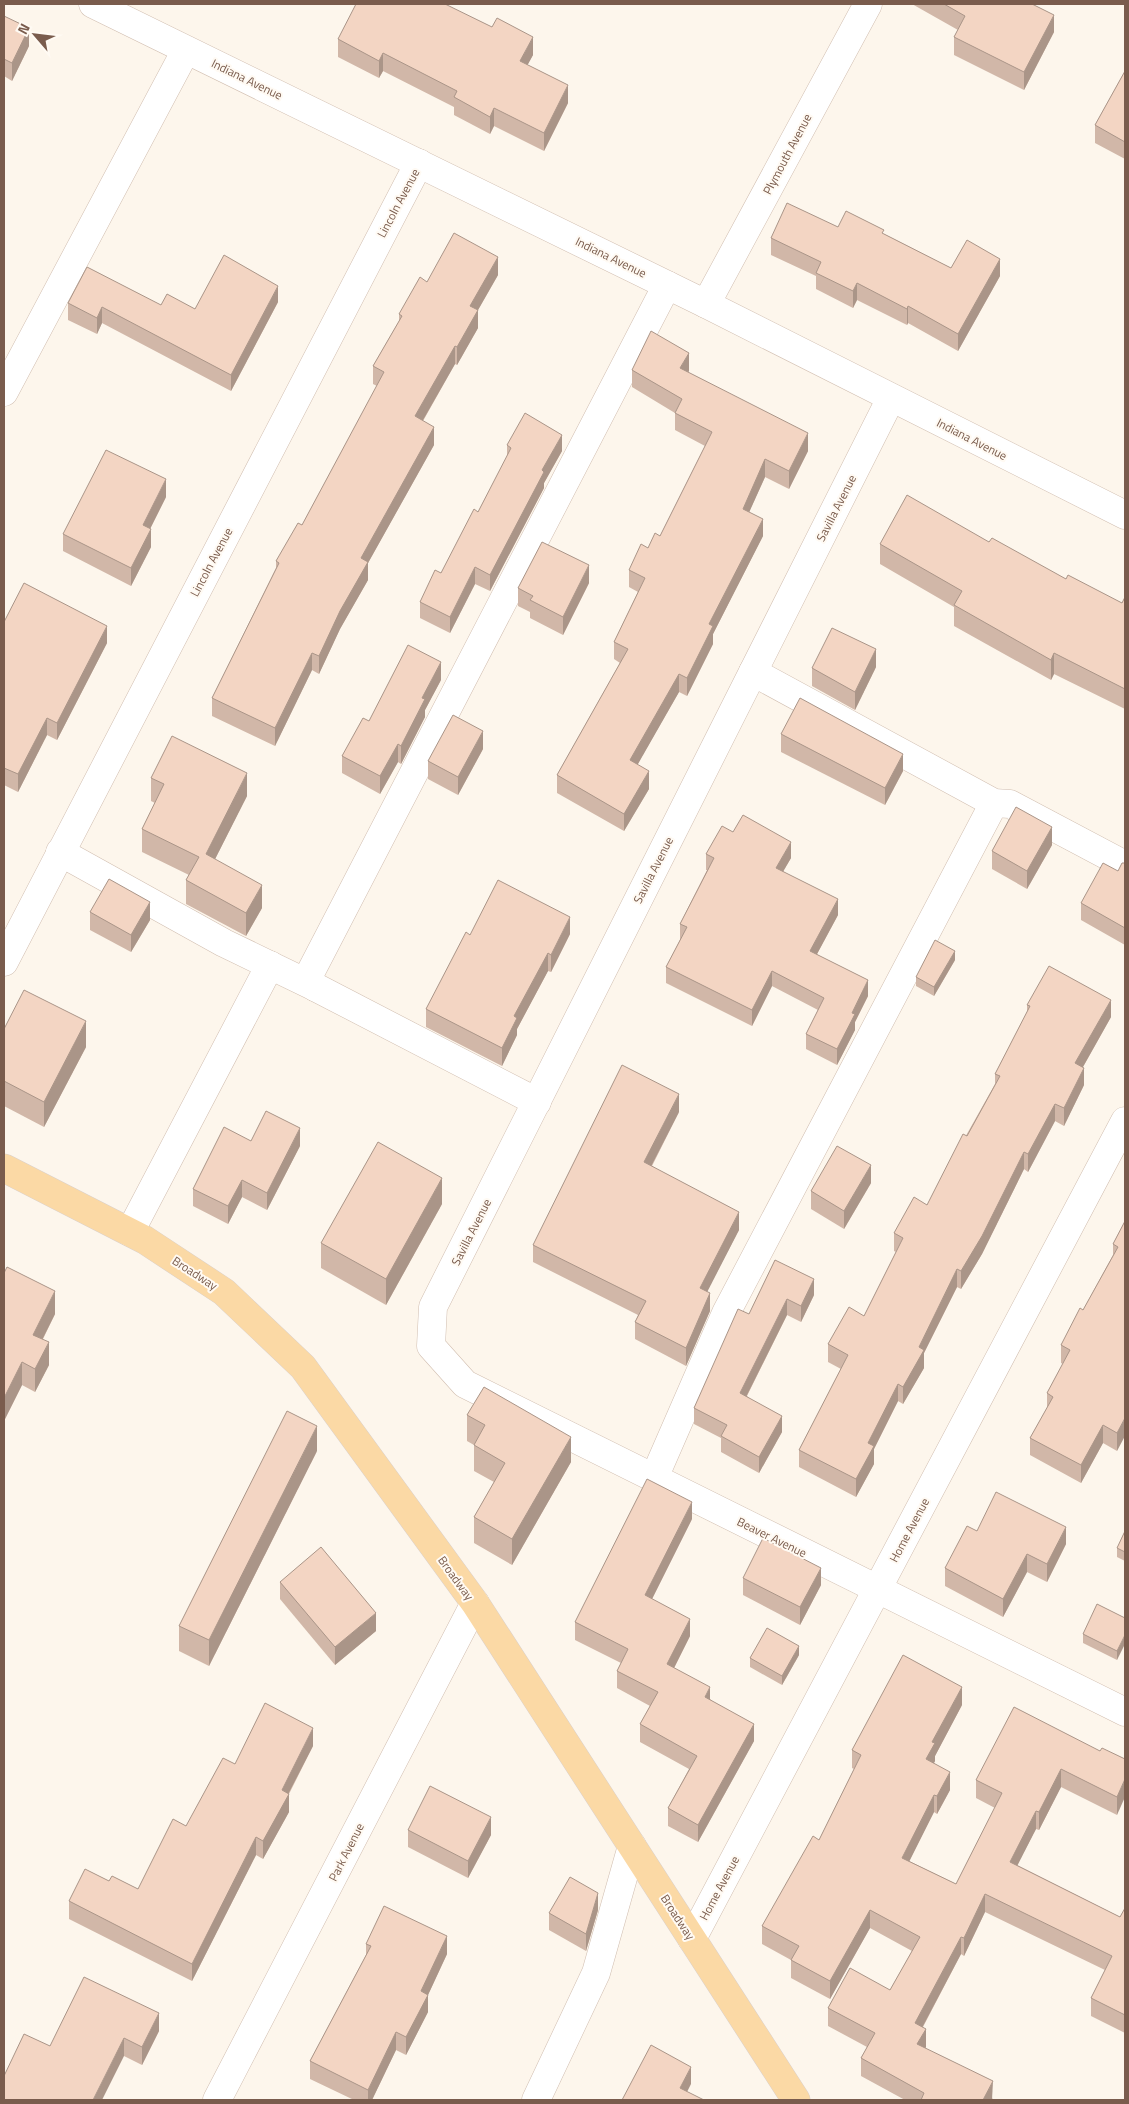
<svg xmlns="http://www.w3.org/2000/svg" width="1129" height="2104" viewBox="0 0 1129 2104" font-family="'Titillium Web',sans-serif">
<style>
.lines{fill:none;stroke-linecap:round;stroke-linejoin:round}
.minor-casing{stroke:#d1beb0;stroke-width:29}
.major-casing{stroke:#dad1cd;stroke-width:29}
.minor{stroke:#fff;stroke-width:28}
.major{stroke:#fbd9a5;stroke-width:28}
.wall{fill:#d1b7a8}
.shaded-wall{fill:#aa9588}
.building{fill:#f3d5c3;stroke:#aa9588}
.labels{text-anchor:middle;dominant-baseline:central;stroke-width:4;stroke-linejoin:round;paint-order:stroke}
.street-label{font-size:12px;fill:#7a5c4d;stroke:#fffaf3}
</style>
<rect width="100%" height="100%" fill="#fdf6ec"/>
<g class="lines">
<defs>
<g id="minor">
<polyline points="93,4 706,304 1125,515"/>
<polyline points="706,304 868,4"/>
<polyline points="4,392 186,50"/>
<polyline points="891,398 433,1307 431,1346 465,1384 1125,1712"/>
<polyline points="753,672 994,803 1010,804 1125,865"/>
<polyline points="60,852 224,943 315,987 537,1102"/>
<polyline points="4,962 419,163"/>
<polyline points="315,987 307,979 667,285"/>
<polyline points="130,1232 270,965"/>
<polyline points="654,1478 726,1313 994,803"/>
<polyline points="692,1939 1125,1121"/>
<polyline points="217,2100 475,1603"/>
<polyline points="536,2100 596,1973 632,1846"/>
</g>
<polyline id="major" points="4,1168 145,1240 224,1292 303,1367 475,1603 796,2100"/>
</defs>
<use href="#minor" class="minor-casing"/>
<use href="#major" class="major-casing"/>
<use href="#minor" class="minor"/>
<use href="#major" class="major"/>
</g>
<g class="wall">
<polygon points="912,4 1032,4 1054,32 1024,90 954,55 954,37 958,30"/>
<polygon points="4,16 29,46 12,81 4,76"/>
<polygon points="338,39 533,55 527,65 568,103 544,151 494,126 490,134 454,115 454,107 383,71 379,78 338,57"/>
<polygon points="1125,71 1125,159 1095,143 1095,125"/>
<polygon points="838,227 884,234 951,268 1000,276 958,351 908,323 907,325 857,300 853,308 816,289 816,276 771,255 771,238"/>
<polygon points="498,275 478,310 478,328 457,365 455,364 423,421 434,445 368,563 368,580 340,629 319,674 312,670 275,746 212,716 212,698 276,568 276,561 302,525 377,386 373,384 373,366 399,321 399,314 427,282"/>
<polygon points="278,302 231,391 102,323 97,334 68,320 68,303 161,305 195,309"/>
<polygon points="632,370 689,371 688,372 808,451 789,489 765,477 749,512 763,536 713,634 713,644 687,696 679,692 637,765 649,789 624,831 557,793 557,775 620,663 614,659 614,642 638,592 629,587 629,570 648,548 660,536 705,446 675,430 675,413 632,387"/>
<polygon points="507,445 562,451 544,483 544,488 490,591 475,584 450,633 420,618 420,602 441,573 478,512 507,457"/>
<polygon points="166,497 150,529 151,547 131,586 63,551 63,534"/>
<polygon points="989,542 1066,579 1122,603 1125,597 1125,709 1054,674 1051,680 954,626 954,607 880,564 880,544"/>
<polygon points="589,583 563,635 530,618 530,612 518,606 518,588"/>
<polygon points="4,622 107,643 57,740 47,735 18,792 4,785"/>
<polygon points="876,667 855,710 812,686 812,668"/>
<polygon points="441,680 425,710 425,717 401,764 398,762 380,794 342,773 342,756 369,721"/>
<polygon points="781,734 903,771 885,805 781,752"/>
<polygon points="483,749 458,795 428,779 428,761"/>
<polygon points="151,778 247,796 215,859 262,908 246,936 186,904 186,880 189,875 142,852 142,829 155,803 151,801"/>
<polygon points="733,832 791,858 783,871 838,915 817,954 868,996 855,1022 855,1030 837,1065 806,1049 806,1034 818,1010 772,986 752,1026 666,983 666,967 680,940 680,924 707,870 706,870 706,854"/>
<polygon points="1052,845 1027,889 992,869 992,851"/>
<polygon points="1125,863 1125,945 1081,920 1081,903 1118,871"/>
<polygon points="90,912 150,920 131,952 90,930"/>
<polygon points="570,934 551,972 548,971 517,1029 517,1035 502,1066 426,1027 426,1009 470,935"/>
<polygon points="955,960 934,996 916,986 916,977"/>
<polygon points="1027,1005 1111,1017 1083,1067 1084,1085 1064,1126 1055,1121 1028,1172 1024,1169 982,1254 961,1289 957,1287 924,1353 924,1368 903,1404 898,1401 874,1449 874,1464 856,1497 799,1467 799,1450 841,1369 828,1362 828,1344 864,1316 896,1252 894,1251 894,1233 927,1205 995,1084 995,1074 1027,1012"/>
<polygon points="4,1029 86,1047 44,1127 4,1106"/>
<polygon points="679,1112 652,1166 739,1230 707,1291 710,1311 686,1366 635,1339 635,1322 638,1315 533,1262 533,1245"/>
<polygon points="300,1146 267,1210 242,1197 228,1224 193,1206 193,1189"/>
<polygon points="871,1183 844,1229 811,1209 811,1191"/>
<polygon points="442,1204 386,1305 321,1268 321,1243"/>
<polygon points="1125,1221 1117,1451 1103,1443 1081,1483 1030,1455 1030,1438 1047,1408 1047,1393 1063,1364 1061,1363 1061,1345 1083,1310 1113,1255 1113,1244"/>
<polygon points="775,1260 814,1295 801,1322 787,1315 747,1396 782,1432 759,1473 721,1452 721,1438 694,1424 694,1408 749,1314"/>
<polygon points="4,1273 55,1314 43,1339 49,1365 35,1392 22,1385 4,1421"/>
<polygon points="467,1415 571,1462 512,1565 474,1543 474,1517 494,1482 474,1471 474,1445 467,1441"/>
<polygon points="317,1451 209,1666 179,1651 179,1626"/>
<polygon points="692,1519 652,1599 690,1636 674,1668 710,1699 754,1741 698,1842 668,1826 668,1808 689,1769 640,1742 640,1724 650,1706 617,1688 617,1671 621,1663 575,1640 575,1622"/>
<polygon points="977,1531 1066,1544 1047,1582 1027,1572 1003,1617 945,1586 945,1568"/>
<polygon points="1125,1531 1125,1561 1117,1557 1117,1548"/>
<polygon points="743,1578 821,1585 800,1625 743,1595"/>
<polygon points="280,1582 376,1631 335,1665 280,1599"/>
<polygon points="1125,1618 1117,1660 1083,1643 1083,1634"/>
<polygon points="799,1655 782,1685 750,1667 750,1658"/>
<polygon points="962,1705 935,1756 935,1761 934,1763 950,1790 937,1814 934,1812 909,1861 956,1884 995,1808 976,1798 976,1780 1100,1751 1125,1759 1117,1815 1061,1787 1039,1830 1036,1829 1017,1865 1120,1917 1125,1908 1125,2033 1091,2016 1091,1998 1105,1970 985,1912 964,1956 961,1954 923,2027 926,2047 925,2048 993,2099 992,2100 905,2100 861,2076 861,2058 867,2047 828,2026 828,2008 890,1990 912,1951 870,1928 830,1999 791,1978 791,1960 762,1944 762,1926 819,1840 854,1769 852,1768 852,1750"/>
<polygon points="313,1746 289,1794 289,1812 263,1859 256,1855 192,1981 69,1919 69,1901 109,1881 138,1889 235,1764"/>
<polygon points="408,1830 491,1835 468,1878 408,1847"/>
<polygon points="598,1910 586,1951 549,1930 549,1913"/>
<polygon points="366,1944 447,1954 428,1995 428,2012 406,2055 396,2050 372,2100 354,2100 310,2079 310,2061 366,1955"/>
<polygon points="159,2031 142,2065 124,2056 50,2046"/>
</g>
<g class="shaded-wall">
<polygon points="1054,15 1054,32 1024,90 1024,72"/>
<polygon points="29,28 29,46 12,81 12,63"/>
<polygon points="533,37 533,55 520,79 520,61"/>
<polygon points="383,53 383,71 379,78 379,61"/>
<polygon points="568,85 568,103 544,151 544,133"/>
<polygon points="494,108 494,126 490,134 490,117"/>
<polygon points="498,257 498,275 470,324 470,306"/>
<polygon points="1000,259 1000,276 958,351 958,334"/>
<polygon points="857,283 857,300 853,308 853,291"/>
<polygon points="278,286 278,302 231,391 231,375"/>
<polygon points="908,306 908,323 907,325 907,309"/>
<polygon points="102,307 102,323 97,334 97,318"/>
<polygon points="478,310 478,328 457,365 457,347"/>
<polygon points="455,346 455,364 415,434 415,416"/>
<polygon points="689,353 689,371 680,385 680,368"/>
<polygon points="434,427 434,445 368,563 368,580 340,629 319,674 319,656 361,558"/>
<polygon points="808,433 808,451 789,489 789,471"/>
<polygon points="562,435 562,451 544,483 544,488 490,591 490,575 542,470"/>
<polygon points="765,459 765,477 743,526 743,509"/>
<polygon points="166,479 166,497 143,543 143,525"/>
<polygon points="763,519 763,536 713,634 713,644 687,696 687,678 709,624"/>
<polygon points="151,529 151,547 131,586 131,568"/>
<polygon points="589,565 589,583 563,635 563,617"/>
<polygon points="475,567 475,584 450,633 450,617"/>
<polygon points="107,626 107,643 57,740 57,723"/>
<polygon points="876,649 876,667 855,710 855,692"/>
<polygon points="312,653 312,670 275,746 275,728"/>
<polygon points="1054,653 1054,674 1051,680 1051,660"/>
<polygon points="441,662 441,680 425,710 425,717 401,764 401,746 422,698"/>
<polygon points="679,674 679,692 630,778 630,760"/>
<polygon points="47,718 47,735 18,792 18,774"/>
<polygon points="483,731 483,749 458,795 458,777"/>
<polygon points="398,744 398,762 380,794 380,776"/>
<polygon points="903,754 903,771 885,805 885,788"/>
<polygon points="649,771 649,789 624,831 624,814"/>
<polygon points="247,773 247,796 206,877 206,854"/>
<polygon points="1052,827 1052,845 1027,889 1027,871"/>
<polygon points="791,842 791,858 776,884 776,868"/>
<polygon points="262,885 262,908 246,936 246,913"/>
<polygon points="838,899 838,915 810,967 810,951"/>
<polygon points="150,902 150,920 131,952 131,935"/>
<polygon points="570,917 570,934 551,972 551,955"/>
<polygon points="955,951 955,960 934,996 934,987"/>
<polygon points="548,953 548,971 517,1029 517,1035 502,1066 502,1048 514,1016"/>
<polygon points="772,971 772,986 752,1026 752,1010"/>
<polygon points="868,980 868,996 855,1022 855,1030 837,1065 837,1049 852,1013"/>
<polygon points="1111,1000 1111,1017 1075,1081 1075,1063"/>
<polygon points="86,1021 86,1047 44,1127 44,1102"/>
<polygon points="1084,1068 1084,1085 1064,1126 1064,1108"/>
<polygon points="679,1094 679,1112 644,1180 644,1162"/>
<polygon points="1055,1104 1055,1121 1028,1172 1028,1154"/>
<polygon points="300,1128 300,1146 267,1210 267,1193"/>
<polygon points="1024,1152 1024,1169 982,1254 961,1289 961,1271"/>
<polygon points="871,1165 871,1183 844,1229 844,1211"/>
<polygon points="442,1178 442,1204 386,1305 386,1279"/>
<polygon points="242,1180 242,1197 228,1224 228,1206"/>
<polygon points="739,1212 739,1230 700,1306 700,1288"/>
<polygon points="957,1269 957,1287 924,1353 924,1368 903,1404 903,1387 919,1347"/>
<polygon points="814,1279 814,1295 801,1322 801,1306"/>
<polygon points="55,1291 55,1314 33,1358 33,1335"/>
<polygon points="710,1293 710,1311 686,1366 686,1348"/>
<polygon points="787,1299 787,1315 740,1409 740,1393"/>
<polygon points="49,1342 49,1365 35,1392 35,1369"/>
<polygon points="22,1362 22,1385 4,1421 4,1398"/>
<polygon points="898,1384 898,1401 874,1449 874,1464 856,1497 856,1479 868,1443"/>
<polygon points="782,1416 782,1432 759,1473 759,1457"/>
<polygon points="1125,1418 1125,1436 1117,1451 1117,1433"/>
<polygon points="1103,1425 1103,1443 1081,1483 1081,1465"/>
<polygon points="317,1426 317,1451 209,1666 209,1640"/>
<polygon points="571,1437 571,1462 512,1565 512,1539"/>
<polygon points="692,1502 692,1519 645,1613 645,1595"/>
<polygon points="1066,1527 1066,1544 1047,1582 1047,1564"/>
<polygon points="1027,1554 1027,1572 1003,1617 1003,1599"/>
<polygon points="821,1568 821,1585 800,1625 800,1607"/>
<polygon points="376,1613 376,1631 335,1665 335,1647"/>
<polygon points="690,1619 690,1636 667,1682 667,1664"/>
<polygon points="1125,1635 1125,1644 1117,1660 1117,1651"/>
<polygon points="799,1646 799,1655 782,1685 782,1676"/>
<polygon points="710,1687 710,1705 705,1697"/>
<polygon points="962,1687 962,1705 935,1756 935,1761 926,1777 926,1759 932,1742"/>
<polygon points="754,1724 754,1741 698,1842 698,1825"/>
<polygon points="313,1728 313,1746 283,1804 289,1794 289,1812 263,1859 263,1841 282,1790"/>
<polygon points="1061,1769 1061,1787 1039,1830 1039,1812"/>
<polygon points="950,1772 950,1790 937,1814 937,1796"/>
<polygon points="1125,1779 1125,1797 1117,1815 1117,1797"/>
<polygon points="934,1795 934,1812 902,1876 902,1858"/>
<polygon points="1036,1811 1036,1829 1010,1880 1010,1862"/>
<polygon points="491,1817 491,1835 468,1878 468,1861"/>
<polygon points="256,1837 256,1855 192,1981 192,1964"/>
<polygon points="598,1893 598,1910 586,1951 586,1934"/>
<polygon points="985,1894 985,1912 964,1956 964,1938"/>
<polygon points="870,1910 870,1928 830,1999 830,1981"/>
<polygon points="447,1936 447,1954 428,1995 428,2012 406,2055 406,2037 421,1991"/>
<polygon points="961,1937 961,1954 915,2041 915,2023"/>
<polygon points="159,2013 159,2031 142,2065 142,2047"/>
<polygon points="926,2029 926,2047 917,2062 917,2044"/>
<polygon points="396,2032 396,2050 372,2100 368,2100 368,2090"/>
<polygon points="124,2038 124,2056 102,2100 93,2100"/>
<polygon points="691,2067 691,2084 683,2100 680,2088"/>
<polygon points="993,2081 992,2100 983,2100"/>
</g>
<g class="building">
<polygon points="356,4 445,4 492,27 497,18 533,37 520,61 568,85 544,133 494,108 490,117 454,97 457,91 383,53 379,61 338,39"/>
<polygon points="944,4 1032,4 1054,15 1024,72 954,37 965,16"/>
<polygon points="4,16 29,28 12,63 4,59"/>
<polygon points="1125,71 1125,142 1095,125"/>
<polygon points="787,203 838,227 846,211 884,230 882,233 951,268 967,240 1000,259 958,334 908,306 907,309 857,283 853,291 816,273 821,262 771,238"/>
<polygon points="454,233 498,257 470,306 478,310 457,347 455,346 415,416 434,427 361,558 368,562 340,611 319,656 312,653 275,728 212,698 279,563 276,561 298,523 302,525 384,372 373,366 402,316 399,314 420,277 427,282"/>
<polygon points="224,255 278,286 231,375 102,307 97,318 68,303 87,267 161,305 167,294 195,309"/>
<polygon points="651,331 689,353 680,368 808,433 789,471 765,459 743,509 763,519 709,624 713,626 687,678 679,674 630,760 649,771 624,814 557,775 628,649 614,642 645,578 629,570 641,544 648,548 655,533 660,536 712,432 675,413 682,399 632,370"/>
<polygon points="525,413 562,435 542,470 544,472 490,575 475,567 450,617 420,602 435,570 441,573 474,509 478,512 511,448 507,445"/>
<polygon points="106,450 166,479 143,525 151,529 131,568 63,534"/>
<polygon points="907,495 989,542 992,538 1066,579 1068,575 1122,603 1125,597 1125,689 1054,653 1051,660 954,605 962,591 880,544"/>
<polygon points="542,542 589,565 563,617 530,600 533,596 518,588"/>
<polygon points="24,583 107,626 57,723 47,718 18,774 4,768 4,622"/>
<polygon points="832,628 876,649 855,692 812,668"/>
<polygon points="408,645 441,662 422,698 425,699 401,746 398,744 380,776 342,756 363,718 369,721"/>
<polygon points="800,698 903,754 885,788 781,734"/>
<polygon points="453,715 483,731 458,777 428,761"/>
<polygon points="172,736 247,773 206,854 262,885 246,913 186,880 199,857 142,829 164,784 151,778"/>
<polygon points="1016,807 1052,827 1027,871 992,851"/>
<polygon points="743,815 791,842 776,868 838,899 810,951 868,980 852,1013 855,1014 837,1049 806,1034 824,998 772,971 752,1010 666,967 687,927 680,924 714,858 706,854 722,826 733,832"/>
<polygon points="1103,863 1118,871 1122,863 1125,863 1125,928 1081,903"/>
<polygon points="109,879 150,902 131,935 90,912"/>
<polygon points="498,880 570,917 551,955 548,953 514,1016 517,1018 502,1048 426,1009 466,932 470,935"/>
<polygon points="935,940 955,951 934,987 916,977"/>
<polygon points="1049,966 1111,1000 1075,1063 1084,1068 1064,1108 1055,1104 1028,1154 1024,1152 982,1236 961,1271 957,1269 919,1347 924,1350 903,1387 898,1384 868,1443 874,1446 856,1479 799,1450 848,1355 828,1344 849,1307 864,1316 903,1238 894,1233 914,1197 927,1205 963,1134 967,1136 1000,1076 995,1074 1030,1006 1027,1005"/>
<polygon points="24,990 86,1021 44,1102 4,1081 4,1029"/>
<polygon points="622,1065 679,1094 644,1162 739,1212 700,1288 710,1293 686,1348 635,1322 646,1301 533,1245"/>
<polygon points="266,1111 300,1128 267,1193 242,1180 228,1206 193,1189 224,1127 251,1141"/>
<polygon points="378,1142 442,1178 386,1279 321,1243"/>
<polygon points="837,1146 871,1165 844,1211 811,1191"/>
<polygon points="1125,1221 1125,1418 1117,1433 1103,1425 1081,1465 1030,1438 1053,1397 1047,1393 1070,1350 1061,1345 1080,1308 1083,1310 1118,1247 1113,1244"/>
<polygon points="775,1260 814,1279 801,1306 787,1299 740,1393 782,1416 759,1457 721,1436 727,1425 694,1408 738,1309 749,1314"/>
<polygon points="7,1267 55,1291 33,1335 49,1342 35,1369 22,1362 4,1398 4,1273"/>
<polygon points="484,1387 571,1437 512,1539 474,1517 505,1463 474,1445 485,1425 467,1415"/>
<polygon points="287,1411 317,1426 209,1640 179,1626"/>
<polygon points="647,1479 692,1502 645,1595 690,1619 667,1664 710,1687 705,1697 754,1724 698,1825 668,1808 697,1756 640,1724 658,1692 617,1671 628,1649 575,1622"/>
<polygon points="996,1492 1066,1527 1047,1564 1027,1554 1003,1599 945,1568 967,1526 977,1531"/>
<polygon points="1125,1531 1125,1552 1117,1548"/>
<polygon points="763,1538 821,1568 800,1607 743,1578"/>
<polygon points="321,1547 376,1613 335,1647 280,1582"/>
<polygon points="1097,1604 1125,1618 1125,1635 1117,1651 1083,1634"/>
<polygon points="767,1628 799,1646 782,1676 750,1658"/>
<polygon points="903,1655 962,1687 932,1742 935,1743 926,1759 950,1772 937,1796 934,1795 902,1858 956,1884 1002,1793 976,1780 1014,1707 1100,1751 1102,1748 1125,1759 1125,1779 1117,1797 1061,1769 1039,1812 1036,1811 1010,1862 1120,1917 1125,1908 1125,2015 1091,1998 1112,1956 985,1894 964,1938 961,1937 915,2023 926,2029 917,2044 993,2081 983,2100 921,2100 924,2093 861,2058 875,2033 828,2008 850,1968 890,1990 920,1937 870,1910 830,1981 791,1960 799,1946 762,1926 813,1836 819,1840 861,1755 852,1750"/>
<polygon points="265,1703 313,1728 282,1790 289,1794 263,1841 256,1837 192,1964 69,1901 85,1869 109,1881 112,1876 138,1889 173,1819 186,1826 223,1758 235,1764"/>
<polygon points="430,1786 491,1817 468,1861 408,1830"/>
<polygon points="570,1877 598,1893 586,1934 549,1913"/>
<polygon points="384,1906 447,1936 421,1991 428,1995 406,2037 396,2032 368,2090 310,2061 371,1946 366,1944"/>
<polygon points="84,1977 159,2013 142,2047 124,2038 93,2100 4,2100 4,2076 24,2034 50,2046"/>
<polygon points="651,2045 691,2067 680,2088 704,2100 622,2100"/>
</g>
<g class="labels">
<g class="street-label">
<text transform="translate(247 79) rotate(26)">Indiana Avenue</text>
<text transform="translate(787 154) rotate(-62)">Plymouth Avenue</text>
<text transform="translate(398 203) rotate(-62)">Lincoln Avenue</text>
<text transform="translate(611 257) rotate(26)">Indiana Avenue</text>
<text transform="translate(972 439) rotate(27)">Indiana Avenue</text>
<text transform="translate(836 508) rotate(-63)">Savilla Avenue</text>
<text transform="translate(211 562) rotate(-62)">Lincoln Avenue</text>
<text transform="translate(653 870) rotate(-63)">Savilla Avenue</text>
<text transform="translate(471 1232) rotate(-63)">Savilla Avenue</text>
<text transform="translate(195 1273) rotate(33)">Broadway</text>
<text transform="translate(909 1530) rotate(-62)">Home Avenue</text>
<text transform="translate(772 1537) rotate(26)">Beaver Avenue</text>
<text transform="translate(456 1578) rotate(54)">Broadway</text>
<text transform="translate(346 1852) rotate(-63)">Park Avenue</text>
<text transform="translate(719 1888) rotate(-62)">Home Avenue</text>
<text transform="translate(678 1917) rotate(57)">Broadway</text>
</g>
</g>
<rect width="1129" height="2104" fill="none" stroke="#7a5c4d" stroke-width="10"/>
<g transform="translate(35 35) rotate(298)" stroke="#fffaf3" stroke-width="4" paint-order="stroke">
<path d="M0-4L9 19L0 12L-9 19Z" fill="#7a5c4d"/>
<text y="-8" font-size="14" font-weight="bold" text-anchor="middle" fill="#7a5c4d">N</text>
</g>
</svg>
